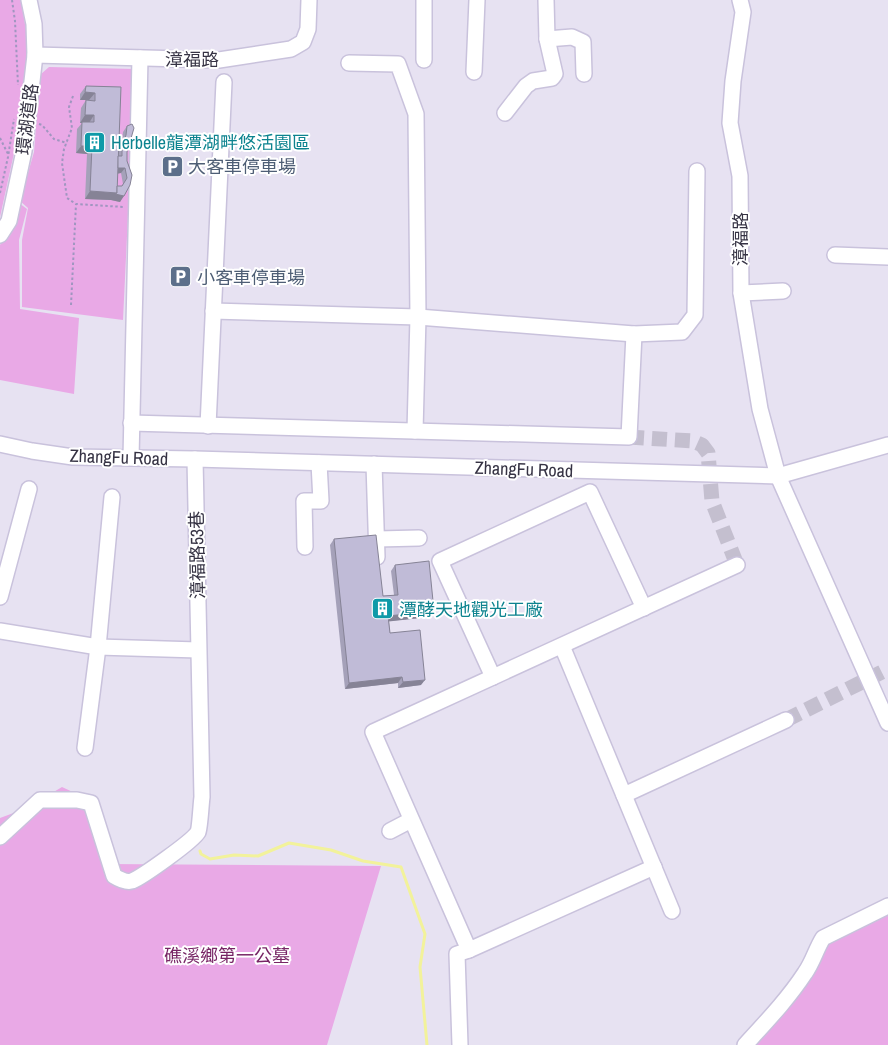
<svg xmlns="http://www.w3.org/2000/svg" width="888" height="1045" viewBox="0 0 888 1045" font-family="'Archivo Narrow','Noto Sans TC',sans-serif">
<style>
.green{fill:#e9a9e6}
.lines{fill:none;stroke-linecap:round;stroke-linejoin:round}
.stream{stroke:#f2f29b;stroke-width:3}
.minor-tunnel{stroke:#c4bfcf;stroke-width:15;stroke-dasharray:15 8;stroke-linecap:butt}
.minor-casing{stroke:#c9c2dc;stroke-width:18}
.path{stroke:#a096c0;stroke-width:2;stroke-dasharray:2.5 2.5;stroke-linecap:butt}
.minor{stroke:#fff;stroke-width:15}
.wall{fill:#a5a1b9;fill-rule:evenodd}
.shaded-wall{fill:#868396}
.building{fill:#c0bbd7;stroke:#868396}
.labels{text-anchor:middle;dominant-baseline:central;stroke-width:4;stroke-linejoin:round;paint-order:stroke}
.street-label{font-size:18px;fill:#363344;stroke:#fff}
.culture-label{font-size:18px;fill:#0d838f;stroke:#fff;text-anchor:start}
.service-label{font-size:18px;fill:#4e5e75;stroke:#fff;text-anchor:start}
.park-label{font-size:18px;fill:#772565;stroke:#fff}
</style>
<rect width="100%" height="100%" fill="#e7e2f2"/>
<g class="green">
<polygon points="0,0 21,0 30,54 18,135 0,217"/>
<polygon points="49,67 135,69 123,320 22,307 22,240 28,208 20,201 34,152 40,75"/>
<polygon points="19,203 27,209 19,240 20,309 79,318 74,394 0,380 0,245 11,226"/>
<polygon points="62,787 90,800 105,864 381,866 327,1045 0,1045 0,818 27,808"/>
<polygon points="888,914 888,1045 747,1045 825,945"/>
</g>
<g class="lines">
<polyline class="stream" points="200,851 201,854 210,859 234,855 258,856 289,843 331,850 363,861 401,867 425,934 420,967 427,1045"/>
<g class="minor-tunnel">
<polyline points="629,437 693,441 702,445 708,453 712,501 737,565"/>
<polyline points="786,720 888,669"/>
</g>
<defs>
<g id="minor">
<polyline points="740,0 743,12 733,81 730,123 740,176 741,293 760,409 778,476 888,723"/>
<polyline points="547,39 572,37 583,42 584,74"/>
<polyline points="35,55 219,60 291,49 303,42 308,29 309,0"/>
<polyline points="424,60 424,0"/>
<polyline points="349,63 398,64 416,114 418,317 415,431"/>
<polyline points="474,72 477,0"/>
<polyline points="505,113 526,86 533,81 552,78 555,74 547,39 546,0"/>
<polyline points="0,235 9,221 24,151 35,55 34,24 29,0"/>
<polyline points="835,255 888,257"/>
<polyline points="741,293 783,291"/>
<polyline points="213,311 418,317 634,334 682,332 695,315 697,171"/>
<polyline points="131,423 629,437 634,334"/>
<polyline points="208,426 224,82"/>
<polyline points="0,444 32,451 73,457 195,459 778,476 888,445"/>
<polyline points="131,458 140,58"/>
<polyline points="374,464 377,557"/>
<polyline points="377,539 419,538"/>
<polyline points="305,547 304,501 321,501 319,463"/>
<polyline points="0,597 29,489"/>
<polyline points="0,631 98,647 198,650"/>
<polyline points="562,646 672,911"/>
<polyline points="493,677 440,561 590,492 644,608"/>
<polyline points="85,748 98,647 112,497"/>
<polyline points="624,795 786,720"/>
<polyline points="390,831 411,820"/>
<path d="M0 837 40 800H77L91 803 114 876C119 879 126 883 132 881 142 877 193 841 198 832 200 827 201 804 202 797L195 459"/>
<polyline points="654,867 469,950 373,732 737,565"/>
<polyline points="460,1045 457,954 469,950"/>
<path d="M745 1045C766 1022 788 999 805 973 813 962 816 949 823 938L888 906"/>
</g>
</defs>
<use href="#minor" class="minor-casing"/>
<g class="path">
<polyline points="12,0 15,21 18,85"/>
<polyline points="73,96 69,107 72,128 64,149 62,163 67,198 76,204 124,207"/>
<polyline points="39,124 42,125 54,139 67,143"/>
<polyline points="0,138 8,154"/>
<polyline points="0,193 8,157 14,119"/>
<polyline points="71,305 76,204"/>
</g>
<use href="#minor" class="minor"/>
</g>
<g class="wall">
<path d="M86 86 121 87 118 151 122 141 123 132 127 126V161L132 175 120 202 111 200 85 199 87 154 76 153 77 129 82 123H80L81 108 86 100H89H80V94ZM121 173 123 184 122 186H117V174Z"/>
<polygon points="334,539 383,596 394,595 391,571 395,565 430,617 389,621 390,633 421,685 398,688 398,683 345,689 330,545"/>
</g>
<g class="shaded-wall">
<polygon points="85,92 95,93 89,100 80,100"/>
<polygon points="85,115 94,115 89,123 80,123"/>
<polygon points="81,146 92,146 87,154 76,153"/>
<polygon points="116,168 125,168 121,173 112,174"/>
<polygon points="90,191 117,193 124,196 120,202 111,200 85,199"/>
<polygon points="434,611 430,617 384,622 388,616"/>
<polygon points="402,677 398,683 345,689 349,683"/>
<polygon points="425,680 421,685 398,688 403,682"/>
</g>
<g class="building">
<polygon points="86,86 121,87 117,193 90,191 92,146 81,146 82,122 94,122 94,115 85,115 86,100 95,101 95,93 85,92"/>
<polygon points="132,124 134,128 127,152 127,161 132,175 130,185 124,196 115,194 117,193 117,186 122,186 127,178 125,168 118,168 118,156 122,156 122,147 126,135 127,126"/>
<polygon points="376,535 383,596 398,595 395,565 429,561 434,611 388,616 390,633 420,630 425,680 403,682 402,677 349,683 334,539"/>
</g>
<defs>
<symbol id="building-square" viewBox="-11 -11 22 22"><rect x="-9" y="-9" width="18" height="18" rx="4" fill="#0f9aa8" stroke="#fff"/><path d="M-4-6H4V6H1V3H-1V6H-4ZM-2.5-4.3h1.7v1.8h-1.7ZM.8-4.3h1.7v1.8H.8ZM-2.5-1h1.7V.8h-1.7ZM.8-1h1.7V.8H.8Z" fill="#fff"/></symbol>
<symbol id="parking-square" viewBox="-11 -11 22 22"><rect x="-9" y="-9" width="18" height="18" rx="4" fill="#5c6f8a" stroke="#fff"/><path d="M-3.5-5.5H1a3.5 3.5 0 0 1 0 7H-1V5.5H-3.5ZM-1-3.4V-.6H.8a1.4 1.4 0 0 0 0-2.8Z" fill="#fff"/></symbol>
</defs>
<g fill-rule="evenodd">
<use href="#building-square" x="82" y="130" width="25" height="25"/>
<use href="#parking-square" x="160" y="154" width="25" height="25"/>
<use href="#parking-square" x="168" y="264" width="25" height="25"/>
<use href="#building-square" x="370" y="596" width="25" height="25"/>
</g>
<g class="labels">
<g class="street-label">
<text x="192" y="59">漳福路</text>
<text transform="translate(27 119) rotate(-83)">環湖道路</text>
<text transform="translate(740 239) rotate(-90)">漳福路</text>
<text transform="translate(119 457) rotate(2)">ZhangFu Road</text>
<text transform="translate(524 469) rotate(2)">ZhangFu Road</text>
<text transform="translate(197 555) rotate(-91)">漳福路53巷</text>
</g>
<g class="culture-label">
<text x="111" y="142">Herbelle龍潭湖畔悠活園區</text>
<text x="399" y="609">潭酵天地觀光工廠</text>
</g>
<g class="service-label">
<text x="188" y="166">大客車停車場</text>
<text x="197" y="277">小客車停車場</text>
</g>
<g class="park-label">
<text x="227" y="955">礁溪鄉第一公墓</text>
</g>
</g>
</svg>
